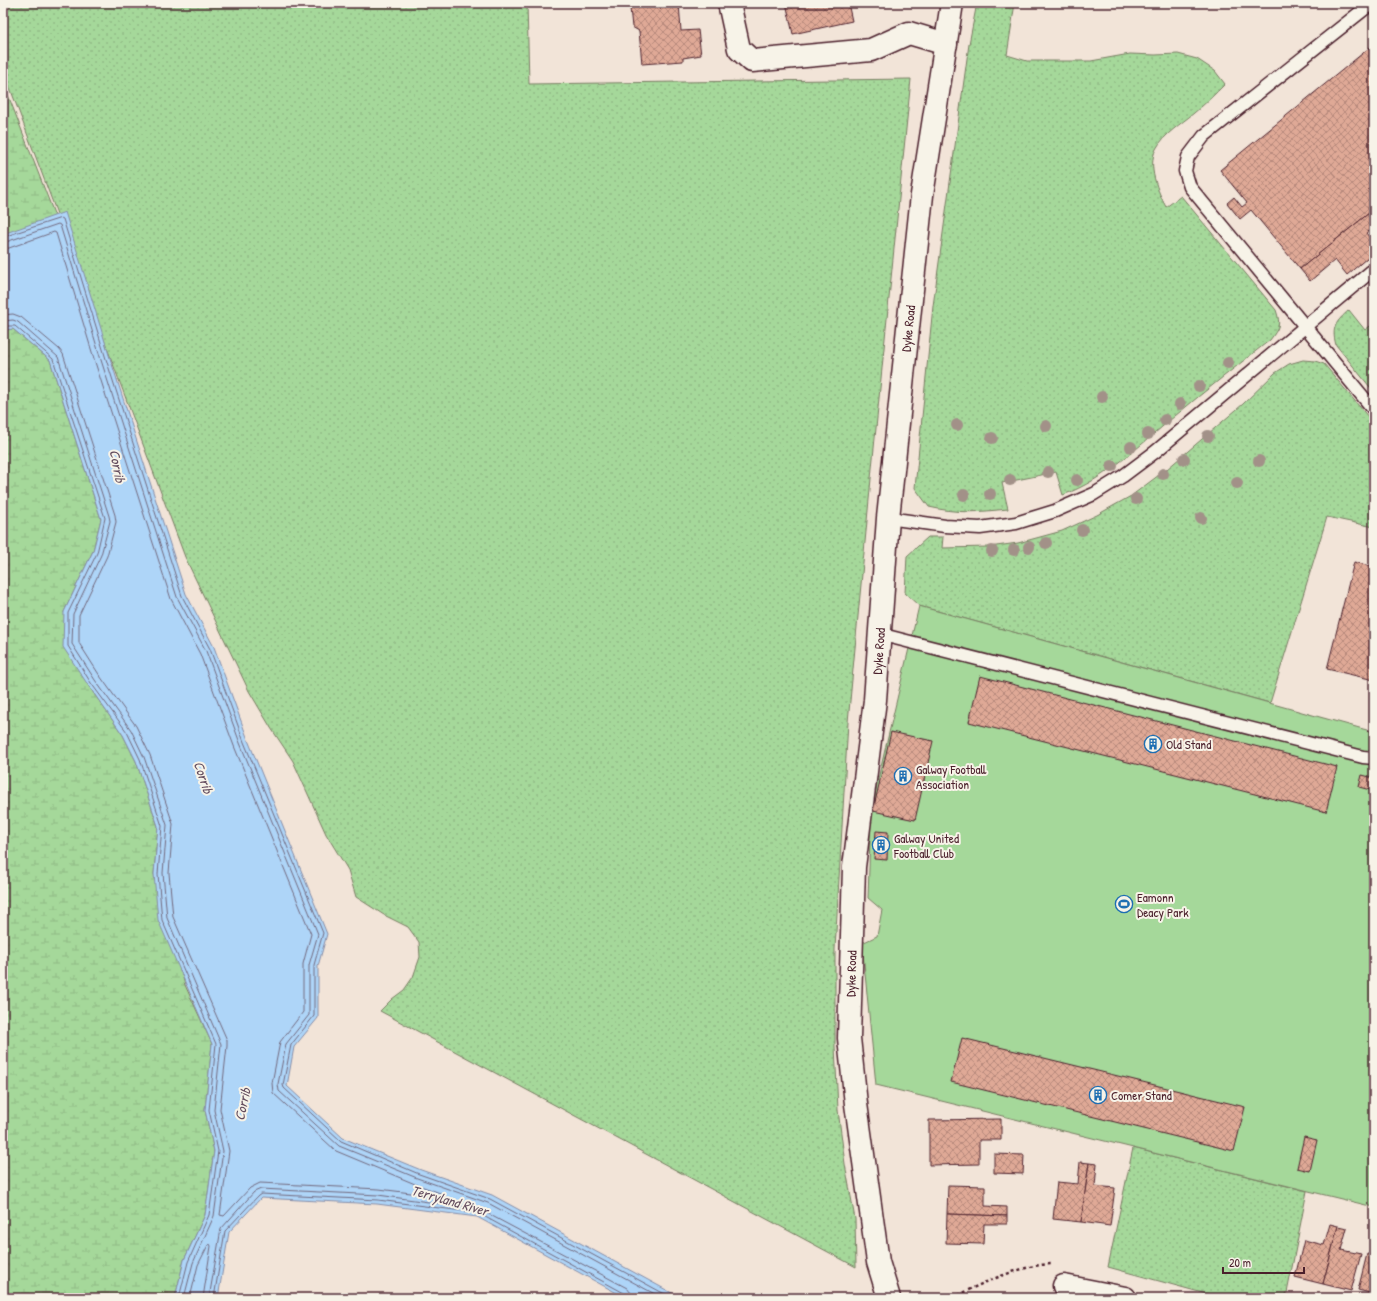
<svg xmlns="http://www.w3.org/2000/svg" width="1377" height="1301" viewBox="0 0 1377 1301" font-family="'Patrick Hand',sans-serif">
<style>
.grass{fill:url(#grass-dots);stroke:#787c62}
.wetland{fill:url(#wetland-marsh);stroke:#787c62}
.garden{fill:#a5d89a;stroke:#787c62}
.water{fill:#aed5f8;stroke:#868ca6}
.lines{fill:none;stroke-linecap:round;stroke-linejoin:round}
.shore{stroke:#72687d;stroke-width:1}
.building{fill:url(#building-cross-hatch);stroke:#4a1f2b}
.service-casing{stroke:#4a1f2b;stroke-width:15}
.minor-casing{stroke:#4a1f2b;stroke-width:25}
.tertiary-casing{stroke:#4a1f2b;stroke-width:25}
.path{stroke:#4a1f2b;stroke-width:2.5;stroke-dasharray:3 3;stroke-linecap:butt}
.service{stroke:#f7f3e8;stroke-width:12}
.minor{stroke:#f7f3e8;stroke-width:22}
.tertiary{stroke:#f7f3e8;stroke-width:22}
.tree{fill:#a29188}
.labels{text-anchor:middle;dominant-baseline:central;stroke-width:4;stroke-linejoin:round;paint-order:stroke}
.street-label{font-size:13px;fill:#4a1f2b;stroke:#f7f3e8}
.poi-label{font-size:13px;fill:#4a1f2b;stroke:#f7f3e8;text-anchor:start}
.water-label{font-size:14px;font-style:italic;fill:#634c5e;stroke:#f7f3e8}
</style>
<defs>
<pattern id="grass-dots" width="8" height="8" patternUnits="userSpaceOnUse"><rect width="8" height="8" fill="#a5d89a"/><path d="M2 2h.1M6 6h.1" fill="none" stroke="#90b985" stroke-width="1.8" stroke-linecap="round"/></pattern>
<pattern id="wetland-marsh" width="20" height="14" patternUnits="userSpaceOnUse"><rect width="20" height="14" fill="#a5d89a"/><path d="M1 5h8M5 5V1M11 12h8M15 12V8" fill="none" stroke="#90b985"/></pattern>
<pattern id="building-cross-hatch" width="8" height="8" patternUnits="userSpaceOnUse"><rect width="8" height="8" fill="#dfa996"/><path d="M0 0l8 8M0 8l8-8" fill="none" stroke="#b7897b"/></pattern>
</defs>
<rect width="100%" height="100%" fill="#f2e4d8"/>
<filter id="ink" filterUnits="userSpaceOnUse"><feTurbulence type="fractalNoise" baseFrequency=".025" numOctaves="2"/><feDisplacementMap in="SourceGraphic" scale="8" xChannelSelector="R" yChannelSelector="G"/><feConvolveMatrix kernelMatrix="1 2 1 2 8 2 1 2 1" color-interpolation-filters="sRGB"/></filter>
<g filter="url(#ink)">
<g class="grass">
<polygon points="3,3 527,3 529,84 911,79 872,468 848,722 835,949 835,1046 838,1110 845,1164 855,1219 856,1267 380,1011 392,999 404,990 413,977 420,957 419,942 408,927 384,915 356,897 348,870 326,834 293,761 271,728 249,691 185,557 3,69"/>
<path d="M977 3H1015L1007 55 1027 61H1091L1130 54 1155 55 1178 54 1197 59 1215 71 1225 84C1215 94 1205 104 1194 113 1181 124 1164 134 1156 149 1147 166 1158 192 1166 207L1181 196 1276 310C1281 325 1279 328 1270 340 1238 365 1206 390 1175 416 1140 445 1106 479 1063 495L1056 472 1002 483 1008 509C978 512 959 514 929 507L915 488 933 306 969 44Z"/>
<path d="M1349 310 1365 330 1374 323V392L1336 345C1331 327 1336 322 1349 310Z"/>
<polygon points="1303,360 1315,361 1324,364 1374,424 1374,527 1327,517 1270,703 919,606 905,593 907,556 928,537 943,537 942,548 989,547 1018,543 1062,531 1097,515 1131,496 1167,469 1243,404 1275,373 1289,364"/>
<polygon points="1133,1148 1307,1191 1286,1298 1221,1298 1108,1267"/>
</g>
<g class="wetland">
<polygon points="3,82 110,358 3,301"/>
<polygon points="13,329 50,360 101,519 93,551 64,612 88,685 123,735 136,761 158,826 154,874 185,985 212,1044 205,1110 214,1151 205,1215 184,1260 175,1298 3,1298 3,330"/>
</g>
<polygon class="garden" points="919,606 1374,732 1374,1207 876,1085 862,943 877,936 882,910 868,898 871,809"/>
<polygon class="water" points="65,212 110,358 186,594 214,647 248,740 327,934 318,966 318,1018 294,1047 287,1086 343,1138 421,1170 492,1195 681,1298 626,1298 477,1217 377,1204 261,1198 229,1232 218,1298 175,1298 184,1260 205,1215 214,1151 205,1110 212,1044 158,920 154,874 158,826 136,761 123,735 88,685 63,647 64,612 93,551 101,519 50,360 13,329 3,330 3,234"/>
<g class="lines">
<g class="shore">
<polyline points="3,237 61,218 63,219 106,359 182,596 210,649 244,742 323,933 314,965 314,1016 291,1045 283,1085 284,1088 341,1141 419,1174 490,1199 672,1298"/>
<polyline points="3,243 58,224 60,225 101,360 177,597 206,651 240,743 318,934 309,965 309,1015 286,1044 278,1084 279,1091 339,1146 417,1178 488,1203 662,1298"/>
<polyline points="3,249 9,248 54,232 56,233 95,362 171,599 200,654 234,746 311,934 303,964 303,1012 280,1042 272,1083 273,1093 336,1151 415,1184 443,1194 445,1196 443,1197 379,1189 260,1183 250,1188 224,1216 220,1215 229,1151 220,1109 227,1046 227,1040 173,917 169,873 173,824 150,755 136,726 100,676 79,643 79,615 107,556 116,522 115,515 63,354 59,349 21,317 13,314 3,315"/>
<polyline points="3,321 13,320 18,322 58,357 109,516 110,521 101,555 73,614 72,644 95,680 131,730 144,757 167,825 163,873 167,918 221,1044 214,1110 223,1151 214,1216 193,1263 184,1298"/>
<polyline points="3,326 15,326 53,359 105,518 97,553 68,613 68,646 91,683 127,732 140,759 162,826 158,874 162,920 216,1044 209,1110 218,1151 209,1215 188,1262 179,1298"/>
<polyline points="190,1298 198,1265 208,1245 210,1244 211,1246 203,1298"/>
<polyline points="209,1298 221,1229 254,1192 261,1189 378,1195 479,1209 627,1288 631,1293 632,1298"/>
<polyline points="214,1298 225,1231 258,1196 261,1194 378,1200 478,1213 624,1293 627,1298"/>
</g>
</g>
<g class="building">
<polygon points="638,3 679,3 681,31 698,30 701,55 683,58 683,61 642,64 639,31 632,27 630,8"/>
<polygon points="786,3 848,3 852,21 793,34"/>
<polygon points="1374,44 1374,209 1300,269 1251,210 1240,219 1227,203 1234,197 1242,207 1247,203 1220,170"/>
<polygon points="1374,209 1374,227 1366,233 1374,243 1374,252 1347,275 1335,260 1310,281 1300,269"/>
<polygon points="1354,562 1374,567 1374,680 1327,669"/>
<polygon points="980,676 1337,767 1326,812 969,722"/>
<polygon points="891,732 933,741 915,820 873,811"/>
<polygon points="1362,775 1374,778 1374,791 1359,787"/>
<polygon points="876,831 888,832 887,860 874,859"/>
<polygon points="962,1038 1245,1107 1234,1151 951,1082"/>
<polygon points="1001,1119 1001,1140 979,1140 979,1164 929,1165 929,1120"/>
<polygon points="1304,1137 1317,1140 1310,1171 1297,1168"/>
<polygon points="994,1154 1024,1155 1023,1174 994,1173"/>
<polygon points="1080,1162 1089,1163 1081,1222 1053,1219 1057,1182 1078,1184"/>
<polygon points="1089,1163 1097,1164 1095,1186 1115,1188 1110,1226 1081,1222"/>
<polygon points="948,1185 985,1186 985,1206 1007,1207 1007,1216 947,1214"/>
<polygon points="947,1214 1007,1216 1007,1224 984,1224 983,1244 946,1243"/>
<polygon points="1330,1224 1338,1226 1323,1284 1295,1277 1304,1240 1324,1245"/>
<polygon points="1338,1226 1347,1228 1341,1250 1361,1254 1351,1291 1323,1284"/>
<polygon points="1367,1254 1374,1255 1374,1294 1358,1290"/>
</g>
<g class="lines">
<defs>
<g id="service">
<polyline points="1372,3 1204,136 1188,157 1185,171 1190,187 1374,410"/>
<polyline points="888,518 945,526 980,528 1016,523 1055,511 1094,494 1123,476 1155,452 1374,269"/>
<polyline points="879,634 1363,757 1374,758"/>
</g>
<g id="minor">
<polyline points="729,3 739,49 752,61 871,50 909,33 946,44"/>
<polyline points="1064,1286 1125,1298"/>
</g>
<g id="tertiary">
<path id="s1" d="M889 1298 878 1262 856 1104 849 1038 854 867 875 700 888 518 922 195 952 3"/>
</g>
</defs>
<use href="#service" class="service-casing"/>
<use href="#minor" class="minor-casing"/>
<use href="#tertiary" class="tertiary-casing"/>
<path class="path" d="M952 1298C980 1284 1021 1265 1051 1264"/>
<use href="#service" class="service"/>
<use href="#minor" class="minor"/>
<use href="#tertiary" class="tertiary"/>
</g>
<g class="tree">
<circle cx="1228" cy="363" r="6"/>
<circle cx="1199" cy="386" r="6"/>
<circle cx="1102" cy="397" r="6"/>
<circle cx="1180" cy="404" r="6"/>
<circle cx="1165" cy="420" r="6"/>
<circle cx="957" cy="425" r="6"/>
<circle cx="1046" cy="426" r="6"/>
<circle cx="1148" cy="434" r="6"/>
<circle cx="1208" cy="436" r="6"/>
<circle cx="992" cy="438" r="6"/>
<circle cx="1131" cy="447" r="6"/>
<circle cx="1184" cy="459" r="6"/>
<circle cx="1259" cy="461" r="6"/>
<circle cx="1112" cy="466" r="6"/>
<circle cx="1048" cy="472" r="6"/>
<circle cx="1163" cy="474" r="6"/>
<circle cx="1010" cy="480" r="6"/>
<circle cx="1077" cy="480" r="6"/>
<circle cx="1237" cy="483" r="6"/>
<circle cx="990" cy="494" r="6"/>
<circle cx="964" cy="495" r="6"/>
<circle cx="1136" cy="499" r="6"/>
<circle cx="1201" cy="518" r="6"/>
<circle cx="1082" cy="530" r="6"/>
<circle cx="1046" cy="543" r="6"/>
<circle cx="1029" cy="547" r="6"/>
<circle cx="1014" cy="550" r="6"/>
<circle cx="992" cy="551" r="6"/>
</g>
</g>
<defs>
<symbol id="building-ring" viewBox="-11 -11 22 22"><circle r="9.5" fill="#f7f3e8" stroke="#1f6fb2" stroke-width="1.5"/><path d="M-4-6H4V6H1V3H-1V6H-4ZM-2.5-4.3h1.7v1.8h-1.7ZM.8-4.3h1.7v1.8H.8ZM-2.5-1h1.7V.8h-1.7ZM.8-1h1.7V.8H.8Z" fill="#1f6fb2"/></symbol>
<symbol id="stadium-ring" viewBox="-11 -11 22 22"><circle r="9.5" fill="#f7f3e8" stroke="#1f6fb2" stroke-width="1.5"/><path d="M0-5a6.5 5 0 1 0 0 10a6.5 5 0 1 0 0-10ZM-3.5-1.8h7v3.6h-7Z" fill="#1f6fb2"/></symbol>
</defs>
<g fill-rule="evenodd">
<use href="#building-ring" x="1143" y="734" width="20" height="20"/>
<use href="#building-ring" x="893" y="766" width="20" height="20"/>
<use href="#building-ring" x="871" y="835" width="20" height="20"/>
<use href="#stadium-ring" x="1114" y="894" width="20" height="20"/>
<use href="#building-ring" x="1088" y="1085" width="20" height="20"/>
</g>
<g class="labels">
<g class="street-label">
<text stroke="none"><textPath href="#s1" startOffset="976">Dyke Road</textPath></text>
<text stroke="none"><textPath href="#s1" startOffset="652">Dyke Road</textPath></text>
<text stroke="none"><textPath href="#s1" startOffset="328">Dyke Road</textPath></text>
</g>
<g class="poi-label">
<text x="1166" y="744">Old Stand</text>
<text x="916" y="769">Galway Football<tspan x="916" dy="15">Association</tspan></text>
<text x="894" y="838">Galway United<tspan x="894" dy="15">Football Club</tspan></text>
<text x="1137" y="897">Eamonn<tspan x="1137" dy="15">Deacy Park</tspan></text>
<text x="1111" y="1095">Comer Stand</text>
</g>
<g class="water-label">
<text transform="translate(118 466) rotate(79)">Corrib</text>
<text transform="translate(204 777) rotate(71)">Corrib</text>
<text transform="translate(242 1104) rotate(-78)">Corrib</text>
<text transform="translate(450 1200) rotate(16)">Terryland River</text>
</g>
</g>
<rect width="1377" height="1301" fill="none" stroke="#f7f3e8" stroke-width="16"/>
<rect x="8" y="8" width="1361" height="1285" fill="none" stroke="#4a1f2b" stroke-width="1.5" filter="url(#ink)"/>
<path d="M1223 1267v6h81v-6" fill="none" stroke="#4a1f2b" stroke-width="2"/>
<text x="1229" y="1267" font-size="12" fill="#4a1f2b" stroke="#f7f3e8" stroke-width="3" paint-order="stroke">20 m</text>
</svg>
